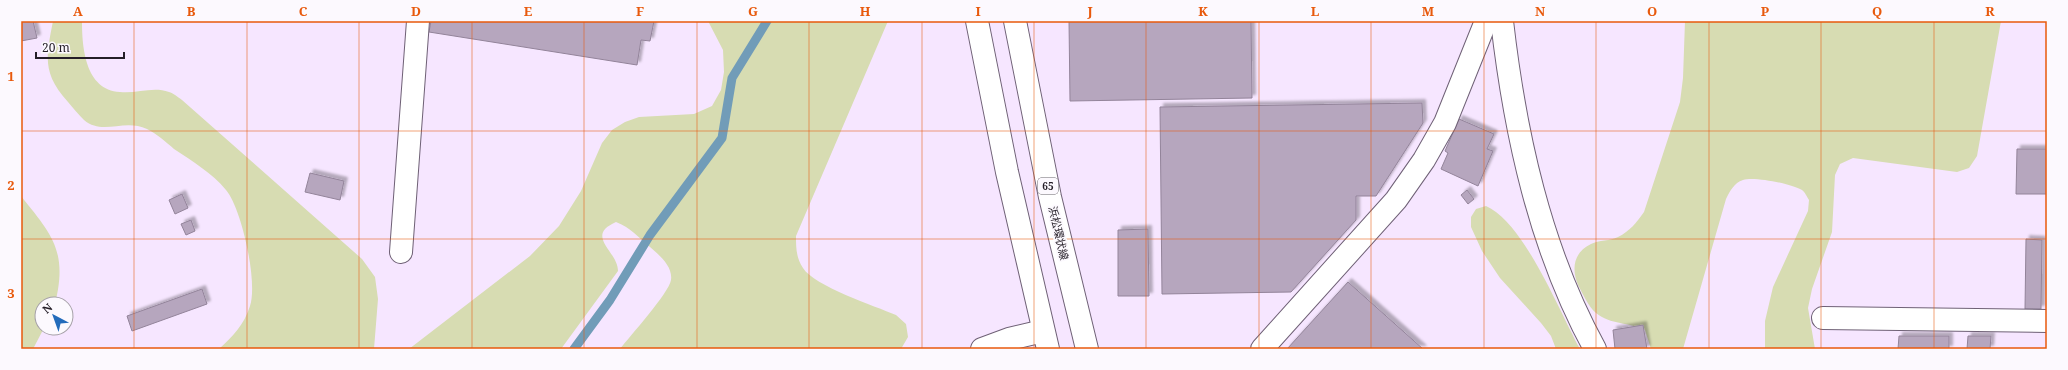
<svg xmlns="http://www.w3.org/2000/svg" width="2068" height="370" viewBox="0 0 2068 370" font-family="'Noto Serif','Noto Sans JP',serif">
<style>
.green{fill:#d7dcb2}
.lines{fill:none;stroke-linecap:round;stroke-linejoin:round}
.stream{stroke:#719cb8;stroke-width:9}
.building{fill:#b6a6be;stroke:#93849a;filter:url(#shadow)}
.street-casing{stroke:#6f6176;stroke-width:24}
.primary-casing{stroke:#6f6176;stroke-width:24}
.street{stroke:#fff;stroke-width:22}
.primary{stroke:#fff;stroke-width:22}
.grid{fill:none;stroke:#e8590c;stroke-width:1;stroke-opacity:0.55}
.labels{text-anchor:middle;dominant-baseline:central;stroke-width:3.5;stroke-linejoin:round;paint-order:stroke}
.shield{fill:#fcf9fe;stroke:#656068;stroke-width:1}
.shield-label{font-size:10px;font-weight:bold;fill:#241e27}
.street-label{font-size:11px;fill:#241e27;stroke:#fcf9fe}
.neatline{fill:none;stroke:#e8590c;stroke-width:1.5}
.grid-label{font-size:13px;text-anchor:middle;font-weight:bold;fill:#e8590c}
</style>
<defs>
<filter id="shadow"><feDropShadow dx="3.5" dy="-3.5" stdDeviation="1" flood-color="#0004"/></filter>
</defs>
<rect width="100%" height="100%" fill="#f6e6ff"/>
<g class="green">
<path d="M53 21H82C82 47 85 90 120 92 136 94 153 86 169 92 173 93 178 97 182 100L362 259 375 277 378 299 374 349H219C233 336 244 325 250 306 258 283 242 209 226 190 212 173 192 161 174 149 166 142 157 134 147 129 124 118 103 136 84 120 78 114 73 108 68 102 42 73 46 57 53 21Z"/>
<path d="M708 21H888L796 236C796 247 796 258 803 268 814 286 875 306 896 315L906 324 908 337 901 349H620C630 336 669 293 671 280 673 266 659 255 650 247 639 238 630 227 616 222 584 236 618 251 618 271L561 349H409L530 256 559 226 581 191 602 143 612 130 625 122 639 117 694 114 712 106 721 90 724 72 723 50Z"/>
<path d="M1685 21H2001L1977 156 1969 168 1957 172 1853 158 1840 164 1835 175 1832 232 1812 289 1808 308 1815 349H1765V321L1773 287 1808 211 1809 200C1807 197 1805 192 1802 190 1791 184 1754 176 1743 180 1734 183 1730 191 1726 199L1683 349H1651L1645 330C1630 322 1610 325 1596 313 1588 306 1583 294 1578 285 1571 268 1574 252 1591 244 1599 240 1610 241 1618 237 1630 231 1636 223 1644 212L1680 102 1683 78Z"/>
<path d="M21 196C52 235 68 251 55 304H42V328H44L33 349H21Z"/>
<path d="M1486 206C1524 222 1560 313 1580 349H1556L1551 336 1541 323 1500 278 1482 251 1471 227V217L1476 209Z"/>
</g>
<g class="lines">
<polyline class="stream" points="574,349 610,300 650,235 722,138 732,78 767,21"/>
</g>
<g class="building">
<polygon points="21,21 33,21 37,38 21,41"/>
<polygon points="431,21 654,21 650,41 641,40 637,65 429,32"/>
<polygon points="1069,21 1251,21 1252,98 1070,101"/>
<polygon points="1422,103 1423,123 1376,196 1356,196 1356,220 1291,292 1162,294 1160,107"/>
<polygon points="1459,119 1494,134 1487,149 1493,151 1478,186 1441,169 1448,153 1445,151"/>
<polygon points="2017,149 2047,149 2047,194 2016,194"/>
<polygon points="310,173 344,181 340,200 305,192"/>
<polygon points="1467,190 1474,199 1468,204 1461,195"/>
<polygon points="182,194 188,208 175,214 169,200"/>
<polygon points="191,220 195,231 186,235 181,224"/>
<polygon points="1148,229 1149,296 1118,296 1118,230"/>
<polygon points="2026,239 2042,240 2041,309 2025,309"/>
<polygon points="1348,282 1423,349 1287,349"/>
<polygon points="202,289 207,304 132,331 127,316"/>
<polygon points="1643,325 1647,349 1615,349 1613,330"/>
<polygon points="1899,336 1949,336 1949,349 1898,349"/>
<polygon points="1968,336 1991,336 1990,349 1967,349"/>
</g>
<g class="lines">
<defs>
<g id="street">
<path d="M1502 21C1515 134 1540 249 1595 349"/>
<polyline points="401,252 418,21"/>
<polyline points="1823,318 2047,321"/>
<polyline points="982,349 1009,339 1043,331"/>
<polyline points="1262,349 1396,200 1424,160 1445,123 1486,21"/>
</g>
<g id="primary">
<polyline points="977,21 1007,172 1048,349"/>
<polyline points="1015,21 1050,197 1087,349"/>
</g>
</defs>
<use href="#street" class="street-casing"/>
<use href="#primary" class="primary-casing"/>
<use href="#street" class="street"/>
<use href="#primary" class="primary"/>
</g>
<path class="grid" d="M134 21V349M247 21V349M359 21V349M472 21V349M584 21V349M697 21V349M809 21V349M922 21V349M1034 21V349M1146 21V349M1259 21V349M1371 21V349M1484 21V349M1596 21V349M1709 21V349M1821 21V349M1934 21V349M21 131H2047M21 239H2047"/>
<g class="labels">
<rect class="shield" x="1038" y="178" width="20" height="16" rx="3"/>
<g class="shield-label">
<text x="1048" y="186">65</text>
</g>
<g class="street-label">
<text transform="translate(1059 233) rotate(77)">浜松環状線</text>
</g>
</g>
<rect width="2068" height="370" fill="none" stroke="#fcf9fe" stroke-width="44"/>
<g transform="translate(54 316) rotate(319)"><circle r="19" fill="#fcf9fe" stroke="#a6a1a8"/>
<path d="M0-3L7 15L0 10L-7 15Z" fill="#236bbb"/>
<text y="-6" font-size="11" font-weight="bold" text-anchor="middle" fill="#241e27">N</text>
</g>
<path d="M36 52v6h88v-6" fill="none" stroke="#241e27" stroke-width="2"/>
<text x="42" y="52" font-size="12" fill="#241e27" stroke="#fcf9fe" stroke-width="3" paint-order="stroke">20 m</text>
<rect x="22" y="22" width="2024" height="326" class="neatline"/>
<g class="grid-label">
<text x="78" y="16">A</text>
<text x="191" y="16">B</text>
<text x="303" y="16">C</text>
<text x="416" y="16">D</text>
<text x="528" y="16">E</text>
<text x="640" y="16">F</text>
<text x="753" y="16">G</text>
<text x="865" y="16">H</text>
<text x="978" y="16">I</text>
<text x="1090" y="16">J</text>
<text x="1203" y="16">K</text>
<text x="1315" y="16">L</text>
<text x="1428" y="16">M</text>
<text x="1540" y="16">N</text>
<text x="1652" y="16">O</text>
<text x="1765" y="16">P</text>
<text x="1877" y="16">Q</text>
<text x="1990" y="16">R</text>
<text x="11" y="81">1</text>
<text x="11" y="190">2</text>
<text x="11" y="298">3</text>
</g>
</svg>
